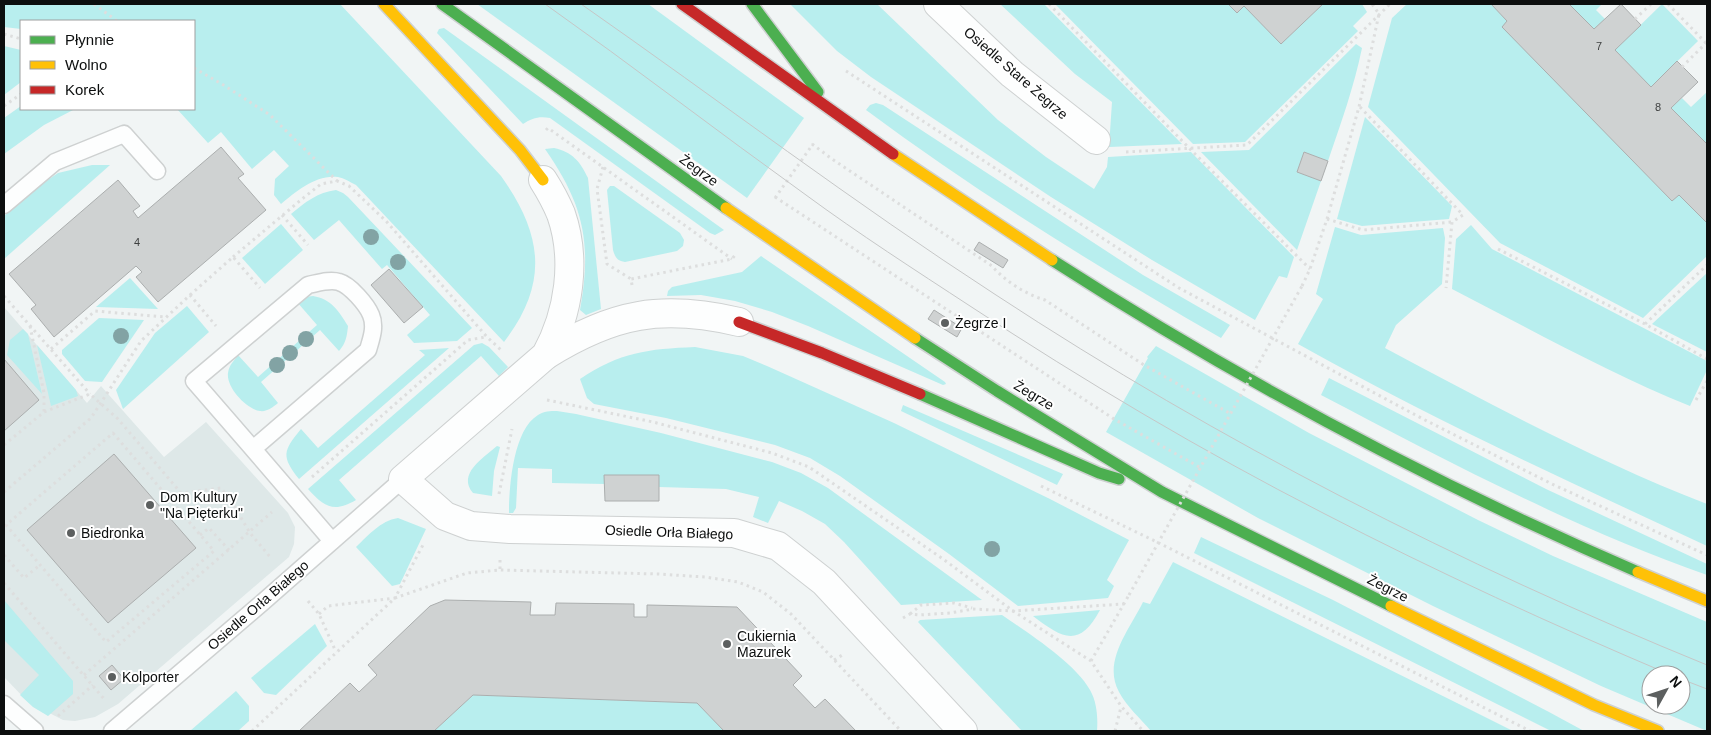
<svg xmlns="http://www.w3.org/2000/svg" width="1711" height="735" viewBox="0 0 1711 735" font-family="Arial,sans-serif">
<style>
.built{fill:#dee8e8}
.green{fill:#b8eeee;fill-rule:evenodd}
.building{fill:#cfd2d2;stroke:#abaeae}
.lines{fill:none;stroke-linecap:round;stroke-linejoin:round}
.lane-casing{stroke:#ced1d1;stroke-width:19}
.street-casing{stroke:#ced1d1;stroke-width:30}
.fast-casing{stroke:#ced1d1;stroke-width:14}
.slow-casing{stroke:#ced1d1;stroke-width:14}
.jam-casing{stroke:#ced1d1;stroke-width:14}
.path{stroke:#dddede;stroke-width:3;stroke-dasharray:2.5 4;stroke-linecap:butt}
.lane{stroke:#fdfefe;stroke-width:16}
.street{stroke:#fdfefe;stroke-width:28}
.fast{stroke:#4caf50;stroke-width:11}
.slow{stroke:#ffc107;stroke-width:11}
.jam{stroke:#c62828;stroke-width:11}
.tram{stroke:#c6c7c7;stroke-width:1}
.path-bridge{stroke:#dddede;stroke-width:3;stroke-dasharray:2.5 4;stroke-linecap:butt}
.tree{fill:#82a3a4}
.poi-dot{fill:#5c5f5f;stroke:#fff;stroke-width:2}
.labels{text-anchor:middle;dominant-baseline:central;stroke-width:4;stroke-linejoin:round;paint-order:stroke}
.number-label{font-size:11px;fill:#3d3f3f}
.street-label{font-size:14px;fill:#0c0e0e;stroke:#fff}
.poi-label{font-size:14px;fill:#0c0e0e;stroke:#fff;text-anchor:start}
</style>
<rect width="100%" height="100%" fill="#f1f5f5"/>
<polygon class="built" points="4,307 87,403 101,386 164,457 206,422 288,513 295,527 294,544 289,557 118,704 95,717 75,721 63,720 28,702 4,677"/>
<g class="green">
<path d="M4 4H340L501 176C543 235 549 283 504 342L356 185C350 182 344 178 338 177 317 174 296 191 281 204L274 195 275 179 289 166 274 150 252 169 221 132 208 143 177 109H194V21H21V29L4 27Z"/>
<polygon points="477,4 648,4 804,118 747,198"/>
<polygon points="790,4 877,4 998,120 1046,157 1094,189 1107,167 1108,157 1191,152 1294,257 1287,278 1279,276 1255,320 1152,260 1051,197 871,77 837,51"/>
<polygon points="1000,4 1044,4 1182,144 1109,147 1112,102 1075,74"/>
<polygon points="1055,4 1228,4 1237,13 1244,6 1281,44 1323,4 1362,4 1367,12 1353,26 1358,31 1245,142 1193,144"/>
<polygon points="1407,4 1491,4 1507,21 1503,27 1672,201 1679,195 1707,223 1707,256 1643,318 1500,243 1368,107 1392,18"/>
<polygon points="1569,4 1602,4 1596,10 1605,19 1594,29"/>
<polygon points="1662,4 1698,41 1651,87 1615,50"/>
<path d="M444 28 724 230 715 235 710 233 550 118C539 116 532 118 523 124L437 33 439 29Z"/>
<path d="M1356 44 1362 48C1354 87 1341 123 1328 161L1304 152 1297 172 1321 181 1297 250 1201 152 1249 150Z"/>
<polygon points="4,46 21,50 21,82 4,95"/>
<polygon points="1707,92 1707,144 1671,108 1682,98 1691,107"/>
<path d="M876 103 883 105 1143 275 1230 325 1221 338C1099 268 979 194 866 110L870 105Z"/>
<polygon points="21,106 21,109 75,109 44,125 4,154 4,118"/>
<polygon points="1365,117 1452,206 1449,219 1362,226 1337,219"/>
<path d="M554 148C572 152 580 161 588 178L601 309 586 315 580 310C592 243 584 205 545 149Z"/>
<polygon points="92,165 110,165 4,259 4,216 36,188 58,173"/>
<path d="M610 186H614L680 233 684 240 683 246 677 251 625 262C617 261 615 257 613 250L607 190Z"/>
<path d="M336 190 343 193 348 197 472 328 457 341 414 343 407 335 430 315 387 265 382 269 339 220 314 240 291 214C304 203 318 192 336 190Z"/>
<polygon points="281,224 303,250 265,284 242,258"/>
<path d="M1471 225 1492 249 1707 361V370L1690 406C1608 373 1530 329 1452 289L1456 239Z"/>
<path d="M1335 227 1361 235 1443 228 1445 238 1442 284 1396 325 1385 348C1490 404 1596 461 1707 504V546C1570 482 1431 419 1298 344L1323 299 1316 294Z"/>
<polygon points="761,256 945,382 946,384 943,385 808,326 772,312 735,301 701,295 667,296 668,291 672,287 742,272"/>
<polygon points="1707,273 1707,352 1652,324"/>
<polygon points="130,278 158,309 96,307"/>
<path d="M313 296C331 299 339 311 348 326 347 336 346 343 339 351L320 330 261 382 278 403C273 407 267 412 260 411 246 409 226 387 228 373 229 365 234 361 238 355L258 377 317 325 297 302 305 297Z"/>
<polygon points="187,306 209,332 123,409 116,390 155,333"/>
<polygon points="99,318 144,320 102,382 85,381 62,354 62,350"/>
<polygon points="23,329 28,334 42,394 7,355 10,340"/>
<path d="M482 343 489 347 508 367 499 376 481 356 339 480 356 500C334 513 324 507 308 489L474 345Z"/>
<polygon points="37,345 76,390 78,396 51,406"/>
<path d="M1156 346 1309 433 1478 520 1553 556 1707 622V731L1601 686 1433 606 1258 518 1106 432 1148 358 1147 357ZM1651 675H1681V705H1651Z"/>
<path d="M695 347 743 356 767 366 894 423 1050 499 1129 540 1107 580 1114 586 1108 598 1018 606 949 554 840 476 810 458 775 445 666 418 594 404 587 398 580 379C620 352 648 349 695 347Z"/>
<path d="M449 348 299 479C281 456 283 451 301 429L318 448 425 355 419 350Z"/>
<path d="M1329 378 1546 489 1707 564V575C1573 528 1447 461 1321 395Z"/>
<polygon points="903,405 1063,474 1057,485 901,411"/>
<path d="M557 411 576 414 661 433 772 462 801 473 828 488 982 600 901 605 844 542 825 524 802 511 779 501 768 523 753 517 759 497 726 489 659 487V475H605V484L552 483V469L518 468 516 508 513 513H509C509 487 513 430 538 415 544 411 550 411 557 411Z"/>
<path d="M497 446 500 447 494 471 492 496 473 493C457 474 483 458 497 446Z"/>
<path d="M398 518 426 529 400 584 392 586 356 547C369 535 380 521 398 518Z"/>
<polygon points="1201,537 1333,600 1549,712 1584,731 1551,731 1194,553"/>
<path d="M1173 562 1465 707 1513 731H1151C1141 719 1127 707 1119 692 1102 661 1130 629 1143 602L1150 604Z"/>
<polygon points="4,600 73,681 73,694 48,716 33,707 20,695 39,675 4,640"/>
<path d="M1100 610C1079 649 1062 638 1033 616Z"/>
<path d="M1002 615C1028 633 1075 663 1090 690 1097 702 1098 718 1097 731H1022L918 622 920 620Z"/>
<polygon points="315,624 327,646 276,695 264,693 251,678"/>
<polygon points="236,691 249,706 249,721 238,731 190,731"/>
<polygon points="473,695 697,703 724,731 434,731"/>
</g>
<g class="building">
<polygon points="1228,4 1323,4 1281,44 1244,6 1237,13"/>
<polygon points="1491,4 1569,4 1594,29 1621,4 1641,25 1615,50 1651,87 1677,61 1698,82 1671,108 1707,144 1707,223 1679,195 1672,201 1502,27 1507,21"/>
<polygon points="221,147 244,174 238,178 266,210 158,302 136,277 142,272 136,266 54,337 31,309 36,305 9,274 118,180 140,206 133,211 138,218"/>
<polygon points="1304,152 1328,161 1321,181 1297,172"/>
<polygon points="979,242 1008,260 1003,268 974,250"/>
<polygon points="389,269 423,307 404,323 371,285"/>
<polygon points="934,310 962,328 957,337 928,319"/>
<polygon points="4,359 39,400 4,431"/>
<polygon points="114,454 196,548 108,623 27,530"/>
<polygon points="604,475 659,475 659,501 605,501"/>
<polygon points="445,600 531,602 530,615 555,615 556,603 634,604 634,617 647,617 647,605 737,607 802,676 793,685 815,708 825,699 856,731 724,731 697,703 473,695 434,731 299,731 350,683 359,692 377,675 368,665 430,606"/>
<polygon points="112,665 124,679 111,690 99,676"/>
</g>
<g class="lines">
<defs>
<g id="lane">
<polyline points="4,205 55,162 124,134 157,171"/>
<path d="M253 449 194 381 308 285C318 283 330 279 339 282 350 285 367 305 371 315 376 327 371 339 368 350L253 449 332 541"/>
<polyline points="4,704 35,731"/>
<polyline points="112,731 263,602 403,479"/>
</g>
<g id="street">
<polyline points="938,4 1012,74 1096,140"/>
<path d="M543 180C550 191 556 202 561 214 577 260 569 313 546 355L403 479 445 516 471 526 510 529 734 533 778 546 824 582 963 731"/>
<path d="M546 355C613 313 662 304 739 322"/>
</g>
<g id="fast">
<polyline points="442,4 726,208"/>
<polyline points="752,4 818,92"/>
<path d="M1052 260C1237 379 1436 485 1638 572"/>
<polyline points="915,338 997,391 1162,492 1391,606"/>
<polyline points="920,394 1099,473 1119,479"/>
</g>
<g id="slow">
<polyline points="384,4 520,150 543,180"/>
<polyline points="893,154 1052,260"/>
<polyline points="726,208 915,338"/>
<polyline points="1638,572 1707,601"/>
<polyline points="1391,606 1594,705 1658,731"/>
</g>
<g id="jam">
<polyline points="682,4 893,154"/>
<polyline points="739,322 822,353 920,394"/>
</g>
</defs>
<use href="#lane" class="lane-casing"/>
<use href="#street" class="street-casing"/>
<use href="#fast" class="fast-casing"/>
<use href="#slow" class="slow-casing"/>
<use href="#jam" class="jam-casing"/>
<g class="path">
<polyline points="94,4 117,21"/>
<polyline points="1049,4 1190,149 1310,269"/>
<polyline points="1668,4 1707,44"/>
<polyline points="1635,19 1651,4"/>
<polyline points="4,34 21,39"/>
<polyline points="1682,67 1706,43"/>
<polyline points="194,68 225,86 270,115 337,181"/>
<polyline points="846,71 1179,288 1423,419 1552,484 1707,555"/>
<polyline points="4,106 21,94"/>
<polyline points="1360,107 1463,215 1452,222 1446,288"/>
<polyline points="546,130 548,128 732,259"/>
<path d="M812 144 832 159 992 266C1005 281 1025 294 1045 300L1144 365 1231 414"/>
<polyline points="1126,152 1247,145 1390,4"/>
<polyline points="603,167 597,189 607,264 631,279"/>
<polyline points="775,197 1114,419 1201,468"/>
<polyline points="775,198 813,144"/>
<polyline points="282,215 308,245"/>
<polyline points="1327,219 1363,230 1452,222"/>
<polyline points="1498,249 1645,324 1707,359"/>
<polyline points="233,257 302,199 321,184 337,181 349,186 386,221 487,337 501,350"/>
<polyline points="632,285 631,279 732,259 735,255"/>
<polyline points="1302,286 1310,269 1327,219 1359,107 1379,14 1372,4"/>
<polyline points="190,295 233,257 260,288"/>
<polyline points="4,296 90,394"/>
<polyline points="1645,324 1707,265"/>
<polyline points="30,326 44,393 44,412"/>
<polyline points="51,349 95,311 165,317"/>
<polyline points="547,400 653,422 772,453 809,467 943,559 1013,611 1091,661 1121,706 1143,731"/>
<polyline points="1696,400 1707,381"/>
<polygon points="113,433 214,551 106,642 6,525"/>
<polyline points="4,445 44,412 90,394 118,419 181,493 221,488 230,499 250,533 271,558"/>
<polyline points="312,477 468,340 486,337"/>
<polyline points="1041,486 1159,543 1530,731"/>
<polyline points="4,492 91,418 141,341 190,295 216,326"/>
<polyline points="499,494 512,429"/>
<polyline points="200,535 209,528 229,550"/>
<polyline points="4,555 24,578 40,565"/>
<polyline points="500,560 500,570"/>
<polyline points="4,583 105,700"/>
<polyline points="308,601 319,614 336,652"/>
<polyline points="319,614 328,606 395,598 424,543"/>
<polyline points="910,614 921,605 954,603 972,608"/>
<polyline points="903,618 910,614 919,615 950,613 973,609 1013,611 1124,604"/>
<polyline points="834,660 844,654"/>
<polyline points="1091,661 1129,595"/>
<polyline points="84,675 272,512"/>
<polyline points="58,716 93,685"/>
<polyline points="252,731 395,598 467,573 500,570 658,574 705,577 738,582 763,592 791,614 901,731"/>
<polyline points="1115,731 1121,707"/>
</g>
<use href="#lane" class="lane"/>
<use href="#street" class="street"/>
<use href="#fast" class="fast"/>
<use href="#slow" class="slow"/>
<use href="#jam" class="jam"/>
<g class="tram">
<path d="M545 4C633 66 718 132 806 195 859 234 915 270 970 306 1084 381 1202 451 1323 513 1437 572 1553 625 1671 675"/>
<path d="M581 4C720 101 854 203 996 295 1220 442 1459 564 1707 665"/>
<polyline points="1681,679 1707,689"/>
</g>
<polyline class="path-bridge" points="1129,595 1302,286"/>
</g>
<g class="tree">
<circle cx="371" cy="237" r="8"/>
<circle cx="398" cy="262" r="8"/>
<circle cx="121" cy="336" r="8"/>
<circle cx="306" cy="339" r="8"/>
<circle cx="290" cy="353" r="8"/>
<circle cx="277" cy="365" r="8"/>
<circle cx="992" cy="549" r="8"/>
</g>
<g class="poi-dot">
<circle cx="945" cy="323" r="5"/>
<circle cx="150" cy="505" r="5"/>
<circle cx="71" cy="533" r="5"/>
<circle cx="727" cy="644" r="5"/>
<circle cx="112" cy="677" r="5"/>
</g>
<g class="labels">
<g class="number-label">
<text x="1599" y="46">7</text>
<text x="1658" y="107">8</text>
<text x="137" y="242">4</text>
</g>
<g class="street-label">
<text transform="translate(1016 73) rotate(41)">Osiedle Stare Żegrze</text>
<text transform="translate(699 170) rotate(36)">Żegrze</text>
<text transform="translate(1034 395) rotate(31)">Żegrze</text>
<text transform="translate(669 532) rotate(2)">Osiedle Orła Białego</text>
<text transform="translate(1388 588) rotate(27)">Żegrze</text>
<text transform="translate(258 605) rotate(-41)">Osiedle Orła Białego</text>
</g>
<g class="poi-label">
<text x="955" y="323">Żegrze I</text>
<text x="160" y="497">Dom Kultury<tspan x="160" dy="16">"Na Pięterku"</tspan></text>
<text x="81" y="533">Biedronka</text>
<text x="737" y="636">Cukiernia<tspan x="737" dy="16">Mazurek</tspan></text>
<text x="122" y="677">Kolporter</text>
</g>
</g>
<rect width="1711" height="735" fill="none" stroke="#0c0e0e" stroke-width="10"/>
<rect x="20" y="20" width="175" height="90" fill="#ffffff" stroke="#9e9f9f"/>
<rect x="30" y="36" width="25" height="8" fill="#4caf50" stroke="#9e9f9f"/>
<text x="65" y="45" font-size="15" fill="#0c0e0e">Płynnie</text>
<rect x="30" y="61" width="25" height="8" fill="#ffc107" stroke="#9e9f9f"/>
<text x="65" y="70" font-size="15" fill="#0c0e0e">Wolno</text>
<rect x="30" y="86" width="25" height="8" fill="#c62828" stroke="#9e9f9f"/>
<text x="65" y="95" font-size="15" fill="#0c0e0e">Korek</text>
<g transform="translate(1666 690) rotate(50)"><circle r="24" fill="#ffffff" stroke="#9e9f9f"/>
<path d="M0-4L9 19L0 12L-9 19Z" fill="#5c5f5f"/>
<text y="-8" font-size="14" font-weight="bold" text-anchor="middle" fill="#0c0e0e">N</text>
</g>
</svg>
